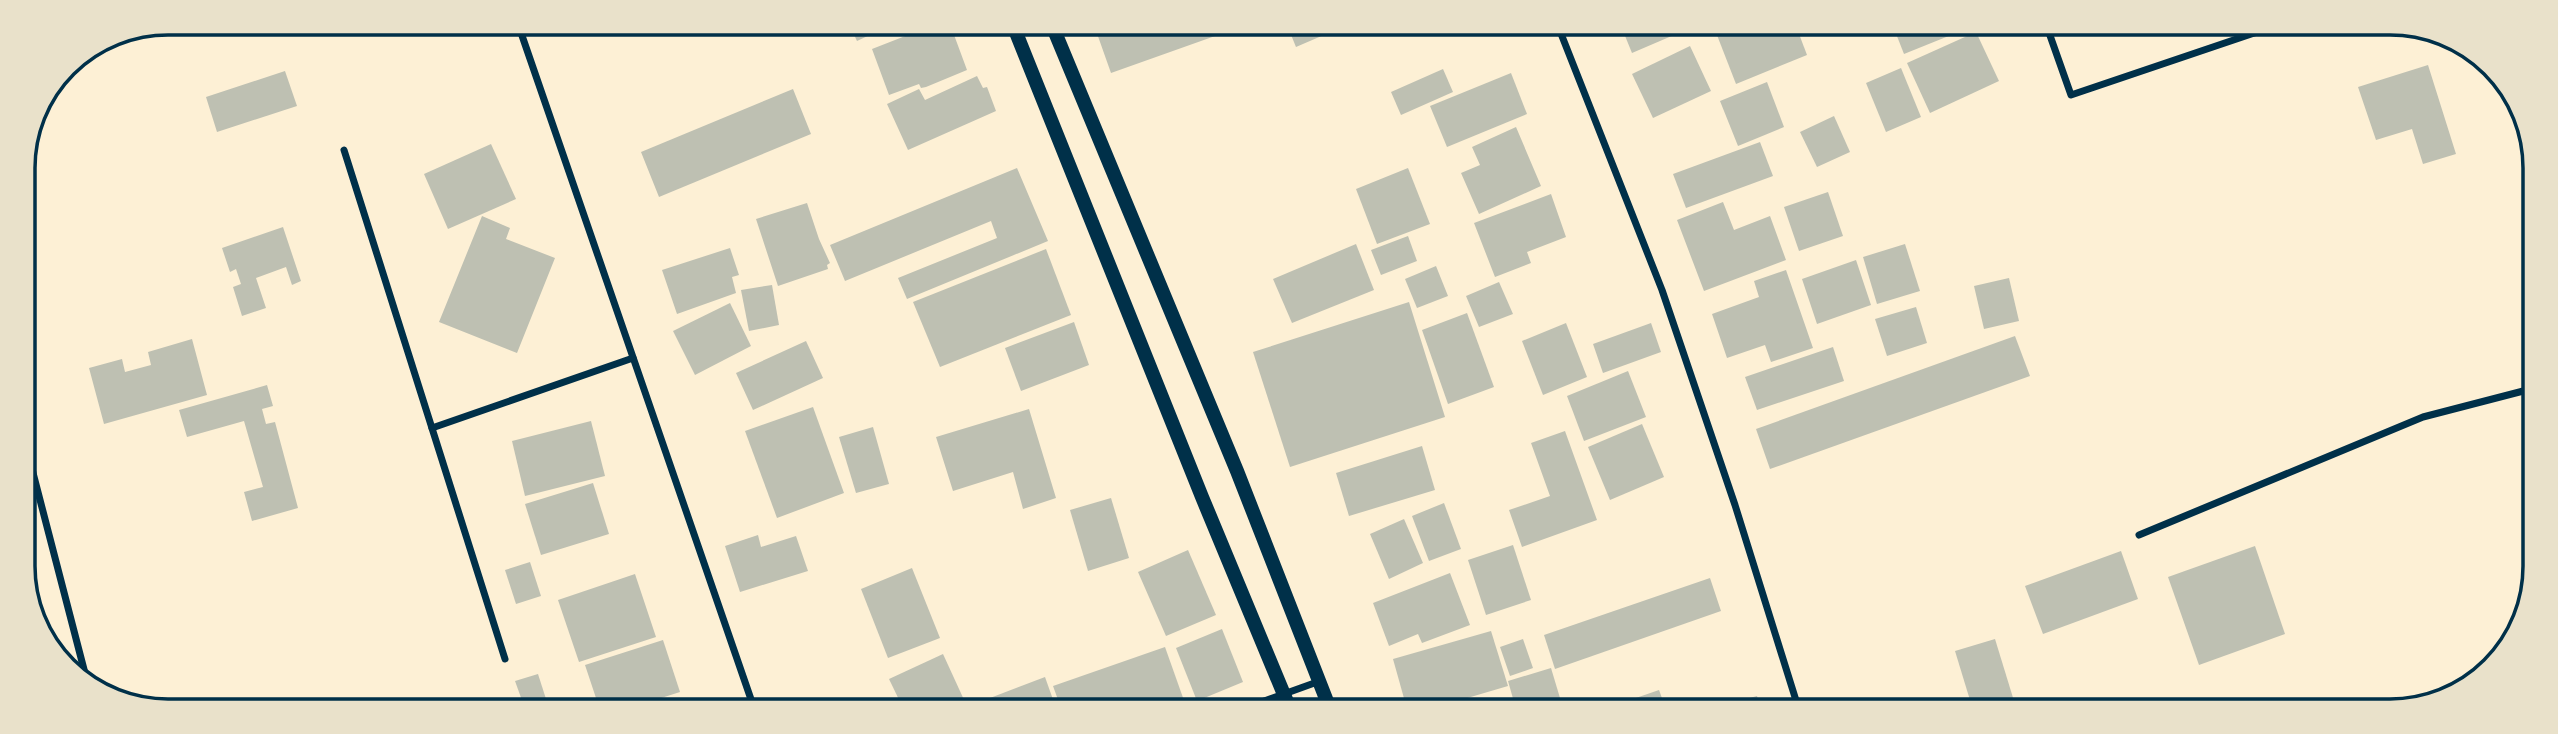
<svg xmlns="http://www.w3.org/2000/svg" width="2558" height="734" viewBox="0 0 2558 734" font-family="Merriweather,serif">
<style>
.building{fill:#bec0b2}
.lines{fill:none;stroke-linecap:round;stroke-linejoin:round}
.minor{stroke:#003049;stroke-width:7}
.secondary{stroke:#003049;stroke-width:14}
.rim{fill:none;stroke:#003049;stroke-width:3.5}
</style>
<rect width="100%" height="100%" fill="#fdf0d5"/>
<g class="building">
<polygon points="849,24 893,24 857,41"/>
<polygon points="936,24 950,24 967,70 926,87 921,88 919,84 889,95 872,49"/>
<polygon points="1094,25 1246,25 1111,73"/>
<polygon points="1287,25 1347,25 1296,47"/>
<polygon points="1621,26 1695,26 1632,53"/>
<polygon points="1725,26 1796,26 1807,55 1736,84 1715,30"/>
<polygon points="1893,26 1971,27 1904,54"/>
<polygon points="1976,32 1999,81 1930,113 1907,63"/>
<polygon points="1690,46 1711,91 1653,118 1632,74"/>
<polygon points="2428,65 2456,154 2423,164 2412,129 2376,140 2358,87"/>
<polygon points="1901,68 1921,117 1886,132 1866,83"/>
<polygon points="1443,69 1453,92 1401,115 1391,92"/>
<polygon points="285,71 297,106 217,132 206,97"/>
<polygon points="1511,73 1527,114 1447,147 1430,106"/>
<polygon points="977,76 983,88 987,87 996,111 908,150 887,104 919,89 925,100"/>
<polygon points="1767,82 1784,127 1738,146 1720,101"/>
<polygon points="793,89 811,134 659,197 641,152"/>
<polygon points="1834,116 1850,152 1817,167 1800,132"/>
<polygon points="1516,127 1541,186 1479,214 1461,173 1480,165 1472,147"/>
<polygon points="1760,142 1773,176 1686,208 1673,174"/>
<polygon points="491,144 516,199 448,229 424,174"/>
<polygon points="1017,168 1048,241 907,299 898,278 997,238 991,221 845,281 830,245"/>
<polygon points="1408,168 1430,224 1377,244 1356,189"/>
<polygon points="1828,192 1843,236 1799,251 1784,207"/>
<polygon points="1551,194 1566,237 1527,252 1531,263 1495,277 1474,223"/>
<polygon points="1723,202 1734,230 1770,216 1786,260 1704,291 1677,220"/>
<polygon points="807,203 819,239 830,263 827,265 828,269 778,286 756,219"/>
<polygon points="482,216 510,228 506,239 555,258 517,353 439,322"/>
<polygon points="283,227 301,281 292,285 286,267 256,278 266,308 242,316 233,287 241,284 236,269 230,272 222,248"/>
<polygon points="1408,236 1417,261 1381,275 1371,250"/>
<polygon points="1356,244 1374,290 1292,323 1273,279"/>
<polygon points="1905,244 1920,291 1877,304 1863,257"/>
<polygon points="730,248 739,275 732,277 736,293 677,314 662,270"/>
<polygon points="1046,249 1071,315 940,367 913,302"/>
<polygon points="1856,260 1871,305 1817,324 1802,279"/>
<polygon points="1436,266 1448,296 1417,308 1405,279"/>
<polygon points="1786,270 1813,348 1771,362 1765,345 1727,358 1712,314 1759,297 1754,281"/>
<polygon points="2009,278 2019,321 1984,329 1974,286"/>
<polygon points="1499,282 1513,314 1479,327 1466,296"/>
<polygon points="772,285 779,325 749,331 741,290"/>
<polygon points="1409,302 1445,417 1290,467 1253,352"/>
<polygon points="730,303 751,346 695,375 673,331"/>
<polygon points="1916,307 1927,343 1887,356 1875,319"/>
<polygon points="1467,313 1494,387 1448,404 1422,330"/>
<polygon points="1074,322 1089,365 1021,391 1005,348"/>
<polygon points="1566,323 1587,377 1543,395 1522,341"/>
<polygon points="1651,323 1661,352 1603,373 1593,344"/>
<polygon points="2015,336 2030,376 1770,469 1756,429"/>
<polygon points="192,339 207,395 104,424 89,368 122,359 125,372 151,365 148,352"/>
<polygon points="806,341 823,378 753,410 736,373"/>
<polygon points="1833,347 1844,381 1757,410 1745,377"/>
<polygon points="1628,371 1646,417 1584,441 1567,396"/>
<polygon points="267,385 273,406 262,409 266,424 275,422 298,508 252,521 244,492 263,487 244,421 187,437 179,410"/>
<polygon points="813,407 844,493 777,518 745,431"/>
<polygon points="1029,409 1056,498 1023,509 1013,472 953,491 936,437"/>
<polygon points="591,421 605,476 525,496 512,441"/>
<polygon points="1642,424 1664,477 1610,500 1588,447"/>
<polygon points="873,427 889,484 856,493 839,437"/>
<polygon points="1565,431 1597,520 1522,547 1509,510 1550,496 1531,443"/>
<polygon points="1422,446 1435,490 1349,516 1336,473"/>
<polygon points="593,483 609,534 541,555 525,504"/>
<polygon points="1111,498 1129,558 1088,571 1070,510"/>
<polygon points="1444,503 1461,549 1429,561 1412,516"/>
<polygon points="1404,519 1423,563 1389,579 1370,534"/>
<polygon points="758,535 761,547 796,536 808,571 740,592 725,546"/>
<polygon points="1513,545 1531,600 1486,615 1468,560"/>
<polygon points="2255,546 2285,634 2199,665 2168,577"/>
<polygon points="1188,550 1216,615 1166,636 1138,572"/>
<polygon points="2121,551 2138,599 2043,634 2025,586"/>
<polygon points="530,562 541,596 516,604 505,570"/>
<polygon points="912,568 940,638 888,658 861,589"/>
<polygon points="1450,573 1470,625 1422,643 1418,634 1389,646 1373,603"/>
<polygon points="635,574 656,637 579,662 558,600"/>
<polygon points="1710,578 1721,611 1555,669 1544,635"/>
<polygon points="1222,629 1243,682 1197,701 1176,648"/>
<polygon points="1491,631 1508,686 1430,709 1407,709 1393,659"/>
<polygon points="1523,639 1533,668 1510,676 1500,647"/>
<polygon points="1995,639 2014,701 1985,710 1973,710 1955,651"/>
<polygon points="663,640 680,692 633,707 599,707 585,665"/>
<polygon points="1165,647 1187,709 1061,708 1053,686"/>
<polygon points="943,654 965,702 953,708 903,708 889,679"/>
<polygon points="1551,668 1560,698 1516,709 1508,681"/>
<polygon points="538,674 546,699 524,706 515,681"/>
<polygon points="1045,677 1056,708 964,708"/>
<polygon points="1659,690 1666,709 1604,709"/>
<polygon points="1757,696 1761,710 1732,710 1731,703"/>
</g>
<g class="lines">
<g class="minor">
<polyline points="518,24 754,708"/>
<polyline points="1558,26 1662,290 1735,505 1799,710"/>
<polyline points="2047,27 2071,95 2272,27"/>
<polyline points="344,150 505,659"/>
<polyline points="432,428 633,358"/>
<polyline points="25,442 87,681"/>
<polyline points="2139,535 2423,417 2531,389"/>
<polyline points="1242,709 1320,681"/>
</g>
<g class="secondary">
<polyline points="1013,25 1202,497 1290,709"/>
<polyline points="1052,25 1237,471 1330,709"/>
</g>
</g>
<path d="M0 0H2558V734H0ZM168 35H2390A133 133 0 0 1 2523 168V566A133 133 0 0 1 2390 699H168A133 133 0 0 1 35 566V168A133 133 0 0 1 168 35Z" fill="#e9e1ca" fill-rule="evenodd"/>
<path class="rim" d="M168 35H2390A133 133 0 0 1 2523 168V566A133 133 0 0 1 2390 699H168A133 133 0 0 1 35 566V168A133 133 0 0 1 168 35Z"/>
</svg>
